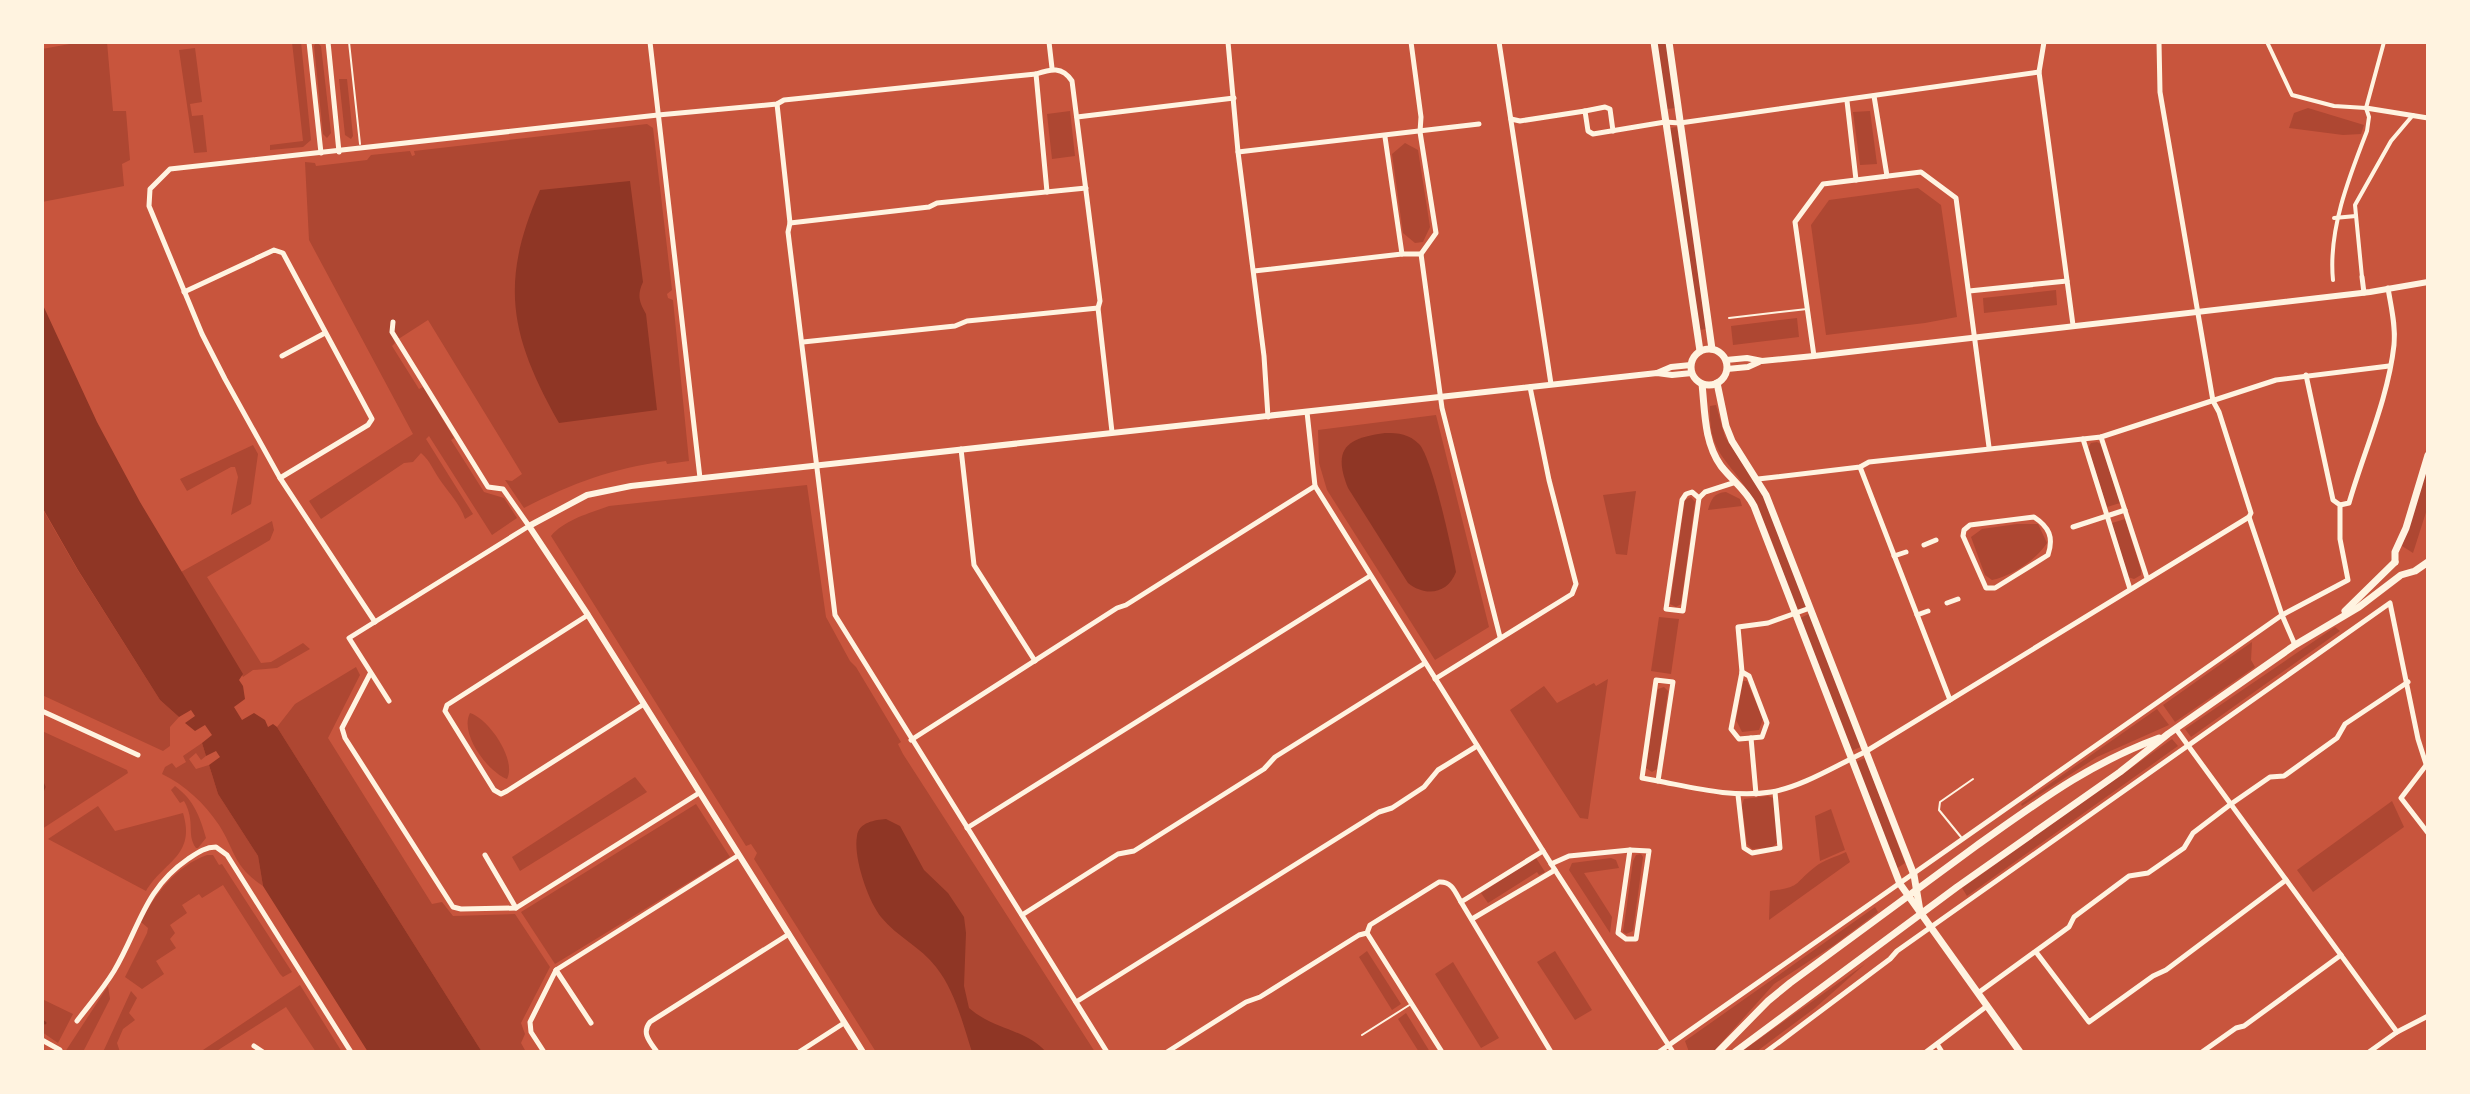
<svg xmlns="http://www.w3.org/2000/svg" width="2470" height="1094" viewBox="0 0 2470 1094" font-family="'Fira Sans Condensed',sans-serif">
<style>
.green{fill:#ae4732}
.water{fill:#8f3625}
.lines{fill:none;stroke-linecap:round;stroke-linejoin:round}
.stream{stroke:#8f3625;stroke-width:3}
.service{stroke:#fff3e0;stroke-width:2}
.pedestrian{stroke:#fff3e0;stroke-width:4}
.minor{stroke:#fff3e0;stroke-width:5}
.tertiary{stroke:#fff3e0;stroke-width:6}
.secondary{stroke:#fff3e0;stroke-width:7}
</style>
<rect width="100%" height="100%" fill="#c8553d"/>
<g class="green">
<polygon points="81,42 107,42 113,111 126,111 130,160 122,164 124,186 42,202 42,49"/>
<polygon points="292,42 301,42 311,140 303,147 270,150 270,145 303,141"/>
<polygon points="316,42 321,46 331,133 327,138 323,134 314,46"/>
<polygon points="1657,42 1666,42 1676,108 1666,109"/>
<polygon points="195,48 202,102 190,104 192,116 203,115 207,152 194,153 179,50"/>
<polygon points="339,79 347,79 353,136 351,139 345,135"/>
<polygon points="2308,108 2364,125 2361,134 2343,135 2289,128 2294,113"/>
<polygon points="1070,111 1075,156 1052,159 1047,114"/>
<polygon points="1870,111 1877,164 1860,165 1853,112"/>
<path d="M647 124 653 128 672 290 667 294 668 298 673 300 689 461 667 464 666 461C611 469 575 482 524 508L505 480 512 481 522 474 428 320 400 338H393L395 343 392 346 419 389 423 387 454 438 451 440 484 492 504 498 517 518 492 535 429 436 426 439 473 514 465 519C460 504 449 493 440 480 433 470 431 462 421 453L413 462 404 463 321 519 309 501 413 434 309 240 305 162 315 163 316 166 367 160 371 155 410 151 412 156 415 155 414 151Z"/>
<polygon points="1677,127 1706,329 1700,330 1670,128"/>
<polygon points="1405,143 1418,150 1430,227 1423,242 1415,243 1403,233 1392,154"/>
<polygon points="1918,188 1941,205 1957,317 1925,323 1826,335 1811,225 1829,200"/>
<polygon points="2056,290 2057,305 1984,313 1983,298"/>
<polygon points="1797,318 1799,337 1733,345 1731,326"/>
<path d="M1716 405 1725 437 1762 493 1807 607 1797 611C1783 575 1772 534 1753 500 1733 461 1708 458 1710 406Z"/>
<polygon points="1436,415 1489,627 1435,660 1327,490 1319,463 1318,430"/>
<polygon points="2097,442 2101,444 2120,503 2107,507 2088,448 2091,443"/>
<polygon points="253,445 258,454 251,504 231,515 238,477 235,467 231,467 187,491 180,479"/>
<polygon points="2428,463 2428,506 2413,553 2402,546"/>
<path d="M807 485 826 617 850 661 856 667 901 742 898 744 903 754 1095 1052H876L754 859 757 853 751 844 746 846 551 536C564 520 590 513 609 506Z"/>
<polygon points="1636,491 1627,555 1616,554 1603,495"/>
<path d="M1726 492 1740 499 1742 506 1708 510C1711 499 1714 493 1726 492Z"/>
<polygon points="1691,497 1695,502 1681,604 1676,607 1670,604 1685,500"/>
<polygon points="42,508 77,569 160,700 179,717 170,727 170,746 163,751 42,695"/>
<polygon points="2125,519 2141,570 2141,575 2134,579 2128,577 2112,523"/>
<polygon points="272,521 274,530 270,540 207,577 261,663 271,662 303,643 310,649 277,668 253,670 243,677 181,572"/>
<path d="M2017 524H2038L2047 543C2036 560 2012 576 1992 580L1985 575 1971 537 1982 529Z"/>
<polygon points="1809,614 1861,747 1851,751 1800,618"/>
<polygon points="1659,617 1679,619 1671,674 1651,671"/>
<polygon points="2335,627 2340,631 2191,737 2185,729"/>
<polygon points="2252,642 2251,660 2255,667 2175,722 2163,705"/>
<polygon points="356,667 360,675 328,738 432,904 442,902 453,916 515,914 550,967 521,1023 525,1034 521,1043 526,1052 482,1052 277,727 295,704"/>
<polygon points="1608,679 1588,819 1580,818 1510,710 1544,686 1557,703 1594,683 1596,686"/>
<polygon points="1743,681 1747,681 1763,719 1759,730 1742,732 1736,720"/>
<polygon points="1664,687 1668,691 1657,769 1652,772 1646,768 1658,689"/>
<polygon points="2157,709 2169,725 2097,757 2022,806 2021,804"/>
<path d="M470 713C489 719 517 760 507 779 488 772 459 734 470 713Z"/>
<polygon points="42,731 127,770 128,773 42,829"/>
<polygon points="2172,739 2178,746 1967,896 1962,888"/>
<path d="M202 743 206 756 201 760 196 753 189 759 196 769 209 765 218 794 258 856 263 886C233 866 236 852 219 825 204 803 185 785 162 774L165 767 172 763 176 768 186 762 183 756Z"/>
<polygon points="1865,758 1905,863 1896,869 1855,762"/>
<polygon points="635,777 647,792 520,871 512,857"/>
<path d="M175 786C194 800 200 817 206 838L198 848H196C186 834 196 822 184 801L180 803 171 790Z"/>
<polygon points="1768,796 1773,798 1778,841 1773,847 1752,849 1747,844 1742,805 1744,799"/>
<polygon points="2392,801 2404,827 2313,892 2297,870"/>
<polygon points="696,804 730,857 555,964 521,912"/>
<path d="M98 806 115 831 183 813C196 856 164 861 146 891L48 839Z"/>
<polygon points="1831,809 1845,850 1820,861 1815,816"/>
<path d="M1846 852 1850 862 1769 920 1770 891C1802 887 1793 884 1815 867 1823 860 1836 857 1846 852Z"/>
<polygon points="1641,854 1643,857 1633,931 1626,934 1623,932 1633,861 1636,855"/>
<path d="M207 855H213L219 865 222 864 292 972 283 977 280 974 223 885 202 898 199 894 182 905 187 913 170 925 175 933 170 939 176 948 156 961 164 974 142 989 125 977 147 933 148 928 141 922C155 894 176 866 207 855Z"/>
<polygon points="1536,858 1545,872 1539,875 1537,872 1488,903 1481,893"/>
<polygon points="1611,858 1616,860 1619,868 1584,873 1612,917 1610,933 1569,870 1572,863"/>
<polygon points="1875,907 1878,912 1834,945 1774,984 1713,1052 1689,1052 1685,1041"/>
<polygon points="1367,951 1401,1004 1392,1010 1359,957"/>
<polygon points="1555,951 1592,1010 1575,1020 1537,962"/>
<polygon points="1453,962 1499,1038 1481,1048 1435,974"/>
<polygon points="1865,964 1815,1008 1756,1052 1741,1052"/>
<polygon points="300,985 342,1052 316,1052 286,1007 215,1052 200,1052"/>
<polygon points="108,986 110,999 83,1052 65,1052"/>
<polygon points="131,991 137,998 129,1013 135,1020 123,1029 117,1043 120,1052 103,1052"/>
<polygon points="42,999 73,1014 58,1043 42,1032"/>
<polygon points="1406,1013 1430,1052 1419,1052 1398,1019"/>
</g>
<g class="water">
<path d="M630 181 643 282C637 295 639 302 646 314L657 410 559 423C510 336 499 283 540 190Z"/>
<polygon points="42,303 97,422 140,502 243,674 239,680 243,686 245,699 234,707 242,720 254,713 265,720 268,727 273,724 277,727 482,1052 368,1052 263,886 258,856 218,794 209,765 220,757 216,751 206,756 202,743 212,735 205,725 195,731 185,723 195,716 191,710 179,717 160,700 78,570 42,507"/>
<path d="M1385 433C1399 433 1409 434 1419 444 1432 457 1452 550 1456 572 1448 594 1425 597 1408 583L1348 488C1332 448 1347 438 1385 433Z"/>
<path d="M886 819 900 826 924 870 948 893 964 917 966 933 964 986 969 1008C994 1030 1026 1029 1046 1052H972C963 1024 955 991 936 967 921 947 897 937 881 917 868 901 853 857 857 836 859 822 875 820 886 819Z"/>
</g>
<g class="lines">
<g class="stream">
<polyline points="42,782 44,787 42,792"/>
<polyline points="42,1021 45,1023"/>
</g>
<g class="service">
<polyline points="349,42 360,144"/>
<polyline points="42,43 45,42"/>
<polyline points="1729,318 1807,309"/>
<polyline points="1961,837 1939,810 1940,802 1973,779"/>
<polyline points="1362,1035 1411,1004"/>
</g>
<g class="pedestrian">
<polyline points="2267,42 2292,95 2334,106 2366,108"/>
<polyline points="2334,218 2356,216"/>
<polyline points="2362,277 2355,205 2391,141 2413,115"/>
<path d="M2333 280C2328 230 2349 177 2367 131L2369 117 2366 108 2384 42"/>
</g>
<g class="minor">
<polyline points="309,42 321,153"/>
<polyline points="328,42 339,152"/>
<polyline points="650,42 700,478"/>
<polyline points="1049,42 1052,68"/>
<polyline points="1228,42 1238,152 1264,356 1268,417"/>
<polyline points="1411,42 1421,117 1420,132 1436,233 1421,254 1442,408 1500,637"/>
<polyline points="1499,42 1551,384"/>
<polyline points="2044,42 2039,72 2073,325"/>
<polyline points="2159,42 2160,92 2213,401 2219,412 2251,513 2249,517 2282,615 2295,645"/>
<polyline points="1036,74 1047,192"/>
<polyline points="1874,96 1887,176"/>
<polyline points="1847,101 1856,180"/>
<polyline points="777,104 790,223 788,232 835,615 1107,1052"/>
<polyline points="2366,108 2428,118"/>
<polyline points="1585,111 1605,107 1610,109 1613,131"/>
<polyline points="1077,117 1234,98"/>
<polyline points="1511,119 1520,121 1585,111 1588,131 1593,134 1665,122 1680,123 2039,72"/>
<polyline points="1385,137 1402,254"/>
<polyline points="1238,152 1479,124"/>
<polyline points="790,223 929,207 937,203 1086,188"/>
<polyline points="1254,271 1402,254 1421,254"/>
<polyline points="2362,277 2364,293"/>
<polyline points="1969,291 2067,281"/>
<polyline points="184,292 274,250 283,253 372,419 368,425 280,478"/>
<polyline points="803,342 955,326 967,321 1098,308"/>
<polyline points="282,356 325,333"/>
<polyline points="1814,356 1795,222 1823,184 1921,172 1956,198 1989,447"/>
<polyline points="2101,437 2147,578"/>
<polyline points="2083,439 2130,589"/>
<polyline points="961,449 974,565 1035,661"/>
<polyline points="1860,467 1950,700"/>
<polyline points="1758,479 1860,467 1869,462 2101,437 2276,380 2389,366"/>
<polyline points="1315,486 1555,870 1673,1052"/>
<polygon points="1692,492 1699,498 1683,611 1666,609 1682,500 1686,494"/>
<polyline points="1699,498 1705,492 1736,482"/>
<path d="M2340 505 2349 503C2364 451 2388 399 2394 345 2396 326 2391 307 2388 288"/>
<path d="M2034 517C2049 527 2054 537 2048 555L1995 588H1986L1963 536 1964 530 1970 525Z"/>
<polyline points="2073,527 2125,510"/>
<polyline points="1924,545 1936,540"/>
<polyline points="1894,556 1906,552"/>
<polyline points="1947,603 1958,599"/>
<polyline points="588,615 447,705 445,711 494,790 501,794 507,791 644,704"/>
<polyline points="1917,615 1928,611"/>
<path d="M375 622 280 478 225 379 202 334 149 206 150 189 170 169 658 115 777 104 784 100 1036 74C1051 69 1062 66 1072 81L1100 301 1098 308 1112 432"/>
<polyline points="1742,672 1749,676 1767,723 1762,737 1751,738"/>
<polyline points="370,674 342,728 345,738 453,907 461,909 516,908 699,793"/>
<polyline points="1435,679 1572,594 1576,584 1549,480 1530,387"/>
<polygon points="1656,680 1673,682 1658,781 1642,778"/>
<polyline points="389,701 349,638 529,526 503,489 488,487 392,332 393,322"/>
<polyline points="42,711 138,755"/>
<polyline points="2176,729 2397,1032"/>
<polyline points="911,740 1117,608 1126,605 1315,486 1307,412"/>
<polyline points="2427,764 2401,798 2428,833"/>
<path d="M1658 781C1695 788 1734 798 1771 792 1802 787 1837 765 1865 752L2249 517"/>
<polyline points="1756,794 1751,738 1739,739 1731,729 1742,672 1738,627 1768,623 1810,608"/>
<polyline points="1738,795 1744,848 1752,853 1780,848 1775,792"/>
<polyline points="967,828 1370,576"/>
<polygon points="1630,850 1649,851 1636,939 1626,939 1618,933"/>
<polyline points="485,855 516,908"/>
<polyline points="1551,864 1569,856 1630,850"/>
<polyline points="1461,902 1543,851"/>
<polyline points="1022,915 1118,854 1134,851 1264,769 1275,757 1425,663"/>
<polyline points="1472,919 1555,870"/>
<polyline points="1367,933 1442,1052"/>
<polyline points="2036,952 2089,1022 2153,976 2166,970 2286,880"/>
<polyline points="556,970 591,1023"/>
<polyline points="1978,993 2069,927 2074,917 2129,876 2148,873 2184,848 2193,833 2231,804 2270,777 2284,776 2337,738 2345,724 2408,682"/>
<polyline points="1076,1002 1379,812 1392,808 1424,787 1438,770 1477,746"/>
<path d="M77 1021C89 1005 103 989 114 971 139 929 144 889 188 859 197 853 205 847 216 847L227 855 351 1052"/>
<polyline points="42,1040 60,1050 59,1052"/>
<polyline points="1937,1044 1942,1052"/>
<polyline points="254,1046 263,1052"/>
<polyline points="544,1052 531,1032 530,1022 556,970 739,855"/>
<path d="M657 1052C650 1042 641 1033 650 1022L789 934"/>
<polyline points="799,1052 844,1023"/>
<path d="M1167 1052 1246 1002 1260 997 1359 935 1367 933 1370 925 1439 882C1452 881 1455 892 1461 902L1551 1052"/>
<polyline points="1659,1052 2282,615 2348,580 2340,539 2340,505 2333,500 2306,375"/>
<polyline points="1766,1052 1890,959 1897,951 2390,603 2418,739 2426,764"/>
<polyline points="1926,1052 1987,1006"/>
<polyline points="2202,1052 2236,1028 2244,1026 2341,955"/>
<polyline points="2369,1052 2397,1032 2428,1016"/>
</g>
<g class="tertiary">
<polyline points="1726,360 1747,358 1762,361 1814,356 2370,292 2428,282"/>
<polyline points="1727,369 1748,367 1759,362"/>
<polyline points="1657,373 1671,367 1691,365"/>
<polyline points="863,1052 588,615 529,526 587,495 631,486 1657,373 1672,375 1692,373"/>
</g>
<g class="secondary">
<polyline points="1654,42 1700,351"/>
<polyline points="1669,42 1712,349"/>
<circle cx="1709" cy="367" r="18"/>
<polyline points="1717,383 1726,426 1732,441 1766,495 1914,875 1920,911"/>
<path d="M1702 384C1705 412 1704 442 1721 466 1732 480 1746 490 1754 506L1900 884 2020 1052"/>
<polyline points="2395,562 2395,552 2406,528 2428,455"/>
<polyline points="2345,611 2395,562"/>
<path d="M1718 1052 1768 1001 1790 983C1852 937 1914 891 1976 846 2037 803 2088 764 2159 738"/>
<polyline points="1735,1052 1957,887 2120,772 2168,734 2295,645 2359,607 2401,575 2415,571 2428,562"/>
</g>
</g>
<rect width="2470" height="1094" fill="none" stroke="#fff3e0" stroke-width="88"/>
</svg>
